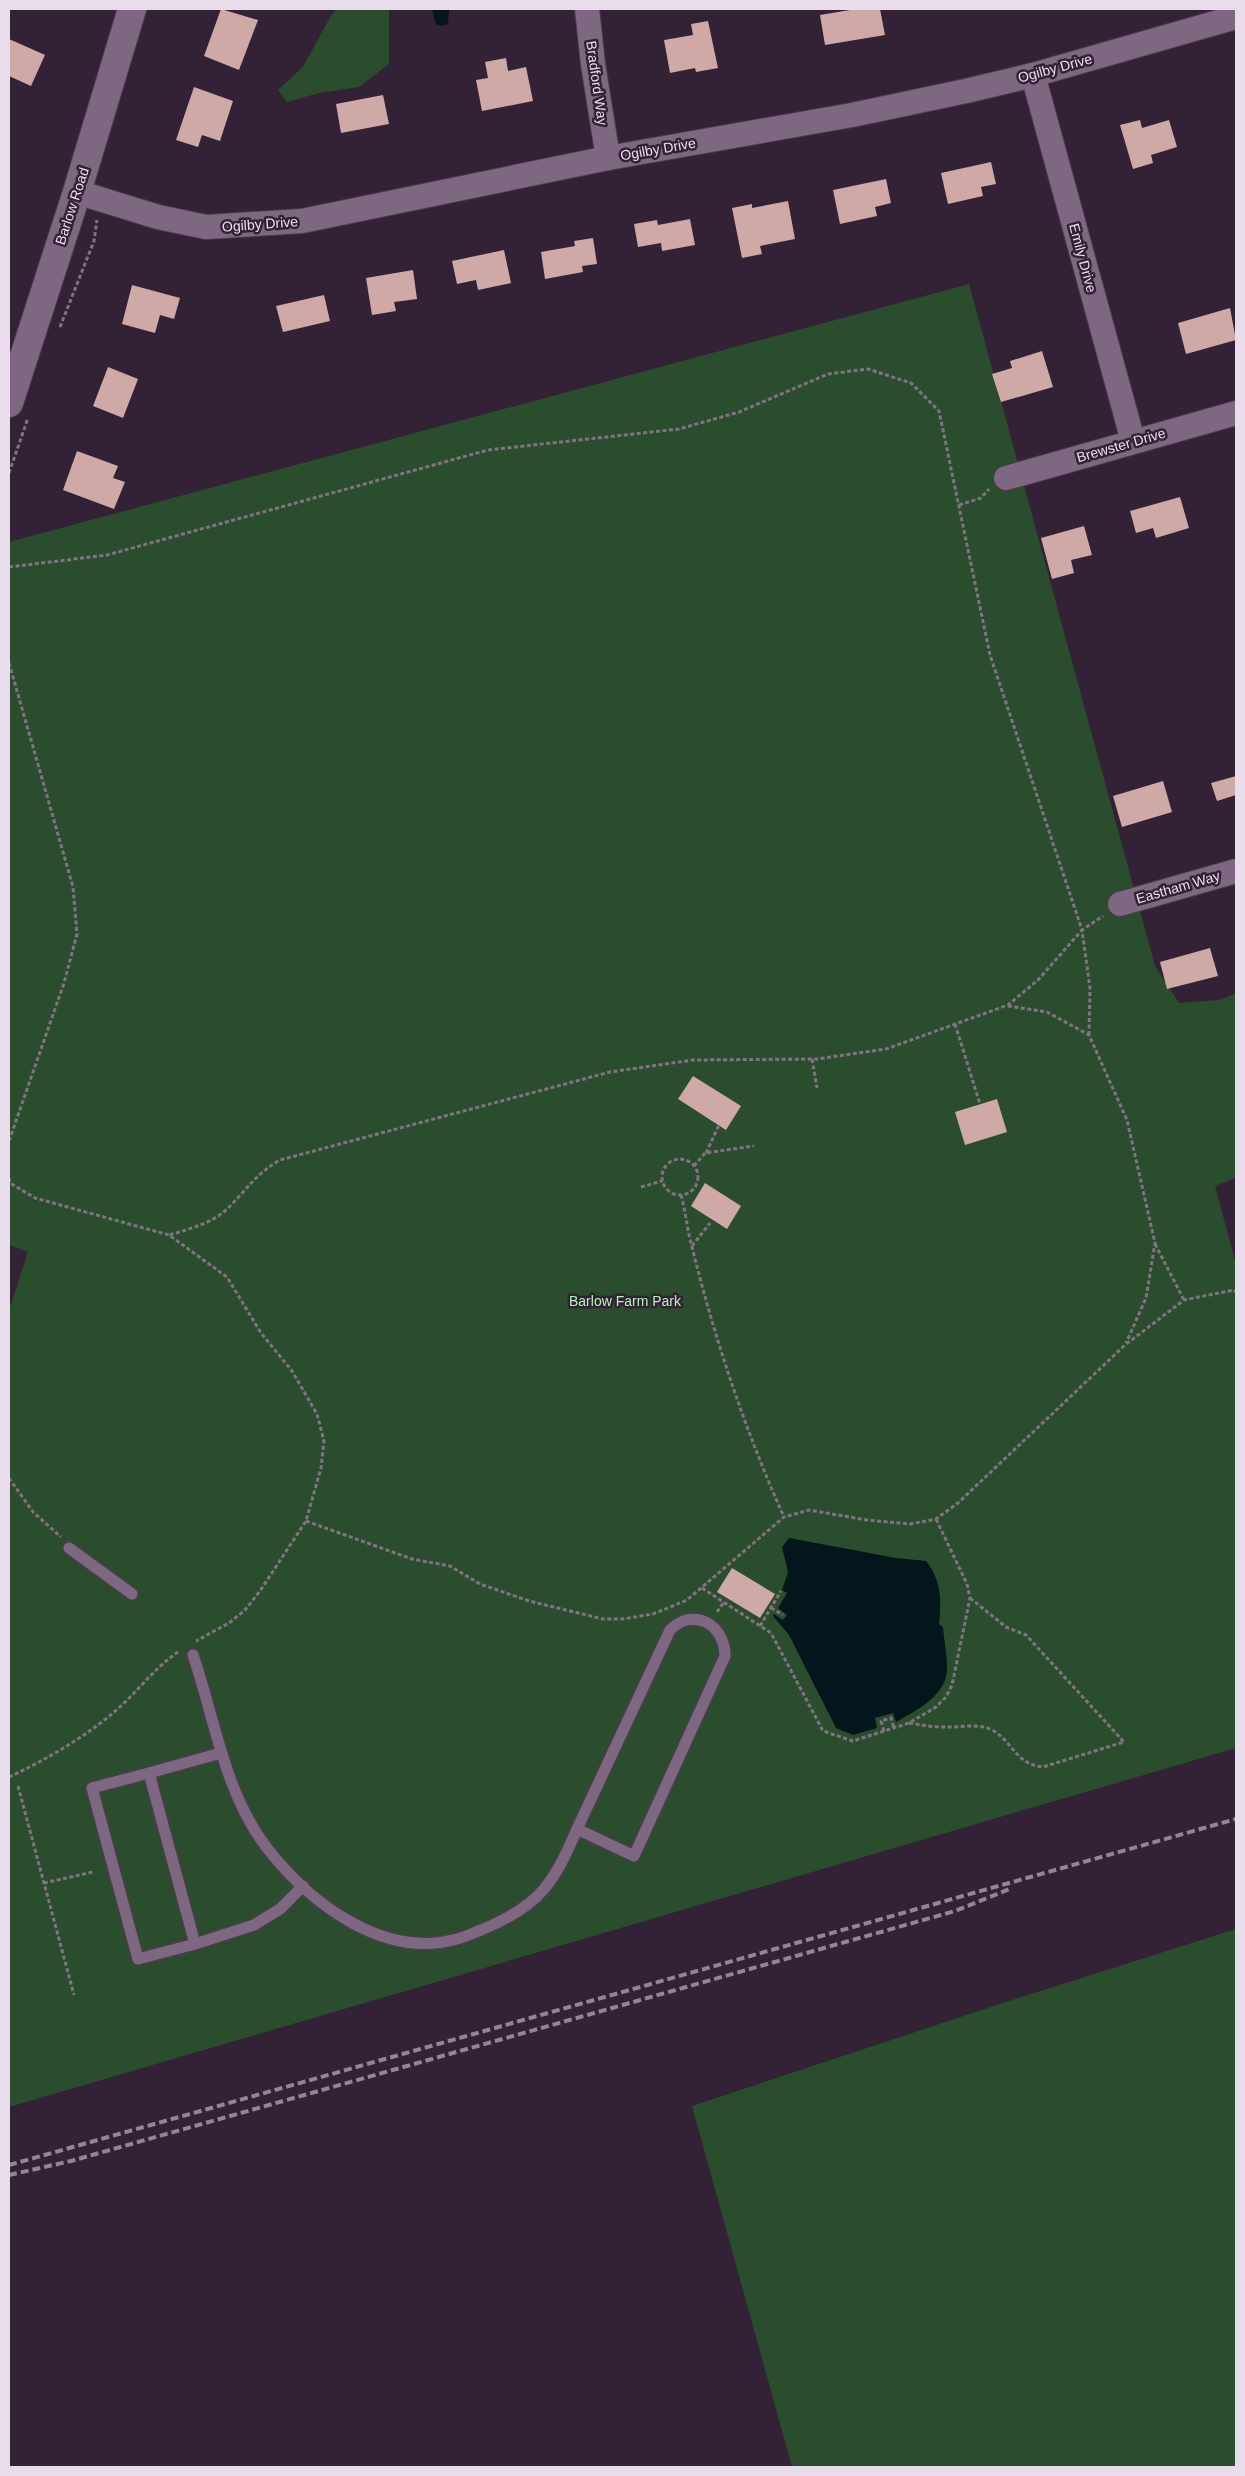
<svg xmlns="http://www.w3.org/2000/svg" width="1245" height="2476" viewBox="0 0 1245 2476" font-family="Helvetica,sans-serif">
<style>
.green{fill:#2a4e2d}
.water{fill:#02161c}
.building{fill:#cfa9a5}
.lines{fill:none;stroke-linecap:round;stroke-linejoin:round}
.service-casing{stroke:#4c3c4e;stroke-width:14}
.minor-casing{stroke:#4c3c4e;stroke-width:26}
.tertiary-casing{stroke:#4c3c4e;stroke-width:30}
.path{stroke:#827284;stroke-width:3;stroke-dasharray:4 2.5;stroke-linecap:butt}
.service{stroke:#7e6881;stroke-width:11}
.minor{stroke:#7e6881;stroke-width:24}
.tertiary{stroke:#7e6881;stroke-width:28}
.rail{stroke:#938496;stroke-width:4;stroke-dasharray:8 4;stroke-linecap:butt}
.labels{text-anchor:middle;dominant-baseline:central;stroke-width:5;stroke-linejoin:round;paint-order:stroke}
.street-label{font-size:14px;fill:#e9ddeb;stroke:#332136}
.park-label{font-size:14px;fill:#b2f4b5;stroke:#332136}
</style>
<rect width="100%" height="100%" fill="#332136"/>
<g class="green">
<polygon points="337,9 389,9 389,64 359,87 319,93 287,102 278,90 303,67 332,14"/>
<polygon points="969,284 1155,966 1179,1003 1220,1000 1236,993 1236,1178 1215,1186 1236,1264 1236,1748 9,2107 9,1310 28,1252 9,1245 9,542"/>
<polygon points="1236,1929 1236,2467 792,2467 692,2106 1012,2000"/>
</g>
<g class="water">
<polygon points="432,9 449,9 448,24 442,26 436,24"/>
<path d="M789 1538 896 1558 926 1561C941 1579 942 1602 939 1624L943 1627C944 1640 947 1654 947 1667 948 1695 917 1710 896 1722L893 1713 875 1718 877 1728 853 1735 836 1728 789 1635 773 1616 774 1614 783 1620 787 1615 778 1608 787 1593 782 1590 788 1572 782 1547Z"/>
</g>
<g class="building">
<polygon points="221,9 258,20 239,70 204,56"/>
<polygon points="856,9 880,9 885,35 825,45 820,15"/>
<polygon points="708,21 718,68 696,72 695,68 670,73 664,40 693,35 691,24"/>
<polygon points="9,39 45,55 31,86 9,76"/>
<polygon points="506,58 508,71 526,67 533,101 482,111 476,80 488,78 485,62"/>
<polygon points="194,87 233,101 220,141 202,135 198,147 176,140"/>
<polygon points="383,95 389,124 341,133 336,104"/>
<polygon points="1140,120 1142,128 1169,120 1177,147 1151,155 1153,163 1133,169 1120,125"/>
<polygon points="991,162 996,184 981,187 983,196 948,204 941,173"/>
<polygon points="886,179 891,203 875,207 877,216 840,224 833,190"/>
<polygon points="788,201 795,239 760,246 762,254 742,258 732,208 752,204 752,208"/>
<polygon points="690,219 695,245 662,251 661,243 638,247 634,224 657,220 658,225"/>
<polygon points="593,238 597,264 582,266 583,272 545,279 541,252 575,246 574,241"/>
<polygon points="504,250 511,283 478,290 476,280 457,284 452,261"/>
<polygon points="413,270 417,299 394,302 396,311 372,315 366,278"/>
<polygon points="132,285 180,298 174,319 160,315 155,333 122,324"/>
<polygon points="324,295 330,321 283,332 276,306"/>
<polygon points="1230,308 1236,340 1186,354 1178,323"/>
<polygon points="1042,351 1053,387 1001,402 992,374 1012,368 1010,361"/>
<polygon points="108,367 138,379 123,418 93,406"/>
<polygon points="77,451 118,466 113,478 125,482 114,509 63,490"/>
<polygon points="1180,497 1189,528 1156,538 1153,528 1136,533 1130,511"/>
<polygon points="1084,526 1092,555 1071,560 1074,573 1052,579 1041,538"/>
<polygon points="1236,776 1236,795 1217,801 1211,783"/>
<polygon points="1163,781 1172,812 1122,827 1113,796"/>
<polygon points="1210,948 1218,976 1167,989 1160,962"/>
<polygon points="693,1076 741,1106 726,1130 678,1099"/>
<polygon points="997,1099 1007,1132 965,1145 955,1112"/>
<polygon points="705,1183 741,1206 727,1229 691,1206"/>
<polygon points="732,1568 775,1594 760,1618 717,1592"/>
</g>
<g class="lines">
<defs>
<g id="service">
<polyline points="69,1548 132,1594"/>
<path d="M193 1655C215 1719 224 1792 267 1848 309 1902 383 1960 457 1939 465 1937 473 1933 481 1930 503 1921 529 1907 544 1889 559 1871 568 1850 577 1829L670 1630C694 1606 725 1625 725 1656L634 1856 577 1829"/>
<polygon points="149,1773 195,1944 138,1959 92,1788"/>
<polyline points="149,1773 221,1753"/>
<polyline points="195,1944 254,1925 280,1909 303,1886"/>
</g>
<g id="minor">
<polyline points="587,9 593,64 608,158"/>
<polyline points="1033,75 1133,441"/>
<polyline points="77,192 158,217 206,227 302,221 608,158 852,115 966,91 1033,75 1236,17"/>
<polyline points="1006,478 1236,413"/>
<polyline points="1120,904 1236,871"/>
</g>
<polyline id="tertiary" points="9,403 77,192 132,9"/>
</defs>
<use href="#service" class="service-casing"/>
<use href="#minor" class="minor-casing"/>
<use href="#tertiary" class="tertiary-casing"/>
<g class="path">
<polyline points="60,327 94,241 97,220"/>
<polyline points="9,473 28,418"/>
<polyline points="959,505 981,498 989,489"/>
<path d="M9 567 107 555 488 450 679 429 739 412 828 374 868 369 911 383 939 411 990 655 1082 930 1038 980 1008 1005 886 1049 817 1059 693 1060 610 1072 280 1160C254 1175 247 1190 226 1210 210 1224 189 1229 169 1235"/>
<polyline points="9,663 73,887 77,934 64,983 9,1141"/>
<polyline points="1008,1006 1047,1012 1089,1035 1127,1120 1155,1243 1146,1298 1126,1343"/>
<polyline points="955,1024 980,1104"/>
<polyline points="1089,1035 1090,988 1082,930 1103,916"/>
<polyline points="812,1059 817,1088"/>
<polyline points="706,1153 719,1125"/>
<circle cx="680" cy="1177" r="18"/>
<polyline points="694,1166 705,1153 754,1146"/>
<polyline points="9,1178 10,1183 35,1198 169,1235 227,1277 261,1333 292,1371 317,1414 324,1441 321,1468 306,1521 260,1591 245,1610 229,1623 196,1641"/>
<polyline points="641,1187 662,1181"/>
<path d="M681 1195C686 1212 687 1230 692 1247 715 1340 745 1430 784 1517"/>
<polyline points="1155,1244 1184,1300"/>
<polyline points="692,1246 710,1223"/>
<polyline points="9,1478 33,1512 61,1537"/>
<polyline points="306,1521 412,1559 450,1566 480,1584 529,1601 603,1619 623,1619 653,1614 687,1600 784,1517 809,1510 867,1520 910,1524 936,1519 958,1503 1125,1345 1184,1300 1234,1290 1236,1292"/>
<polyline points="702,1588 771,1633 823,1731 853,1741 909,1723 936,1707 946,1697 952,1685 970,1598 967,1584 936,1519"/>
<polyline points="771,1608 783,1615"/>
<polyline points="717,1612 724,1602"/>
<polyline points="760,1626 781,1591"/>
<path d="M909 1723C921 1725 932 1727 944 1727 960 1728 979 1722 994 1731 1014 1744 1016 1764 1043 1767L1124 1742 1026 1635 1006 1627 970 1598"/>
<polyline points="884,1731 881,1721 891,1718 894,1728"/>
<path d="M9 1777C46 1760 92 1733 122 1705 141 1687 156 1667 178 1652"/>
<polyline points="18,1786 74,1995"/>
<polyline points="44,1883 93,1872"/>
</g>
<use href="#service" class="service"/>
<use href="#minor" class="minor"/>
<use href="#tertiary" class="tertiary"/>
<g class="rail">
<polyline points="9,2165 1236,1819"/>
<polyline points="9,2175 71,2161 955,1911 1012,1888"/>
</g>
</g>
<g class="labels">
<g class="street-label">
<text transform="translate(1055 68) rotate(-15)">Ogilby Drive</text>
<text transform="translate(597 83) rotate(82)">Bradford Way</text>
<text transform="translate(658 149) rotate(-10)">Ogilby Drive</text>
<text transform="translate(72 206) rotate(-72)">Barlow Road</text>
<text transform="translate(260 224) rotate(-4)">Ogilby Drive</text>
<text transform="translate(1083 258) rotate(75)">Emily Drive</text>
<text transform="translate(1121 445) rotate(-16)">Brewster Drive</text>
<text transform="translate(1178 887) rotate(-16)">Eastham Way</text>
</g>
<g class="park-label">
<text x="625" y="1301">Barlow Farm Park</text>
</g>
</g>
<rect width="1245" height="2476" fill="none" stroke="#e9ddeb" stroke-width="20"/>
</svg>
